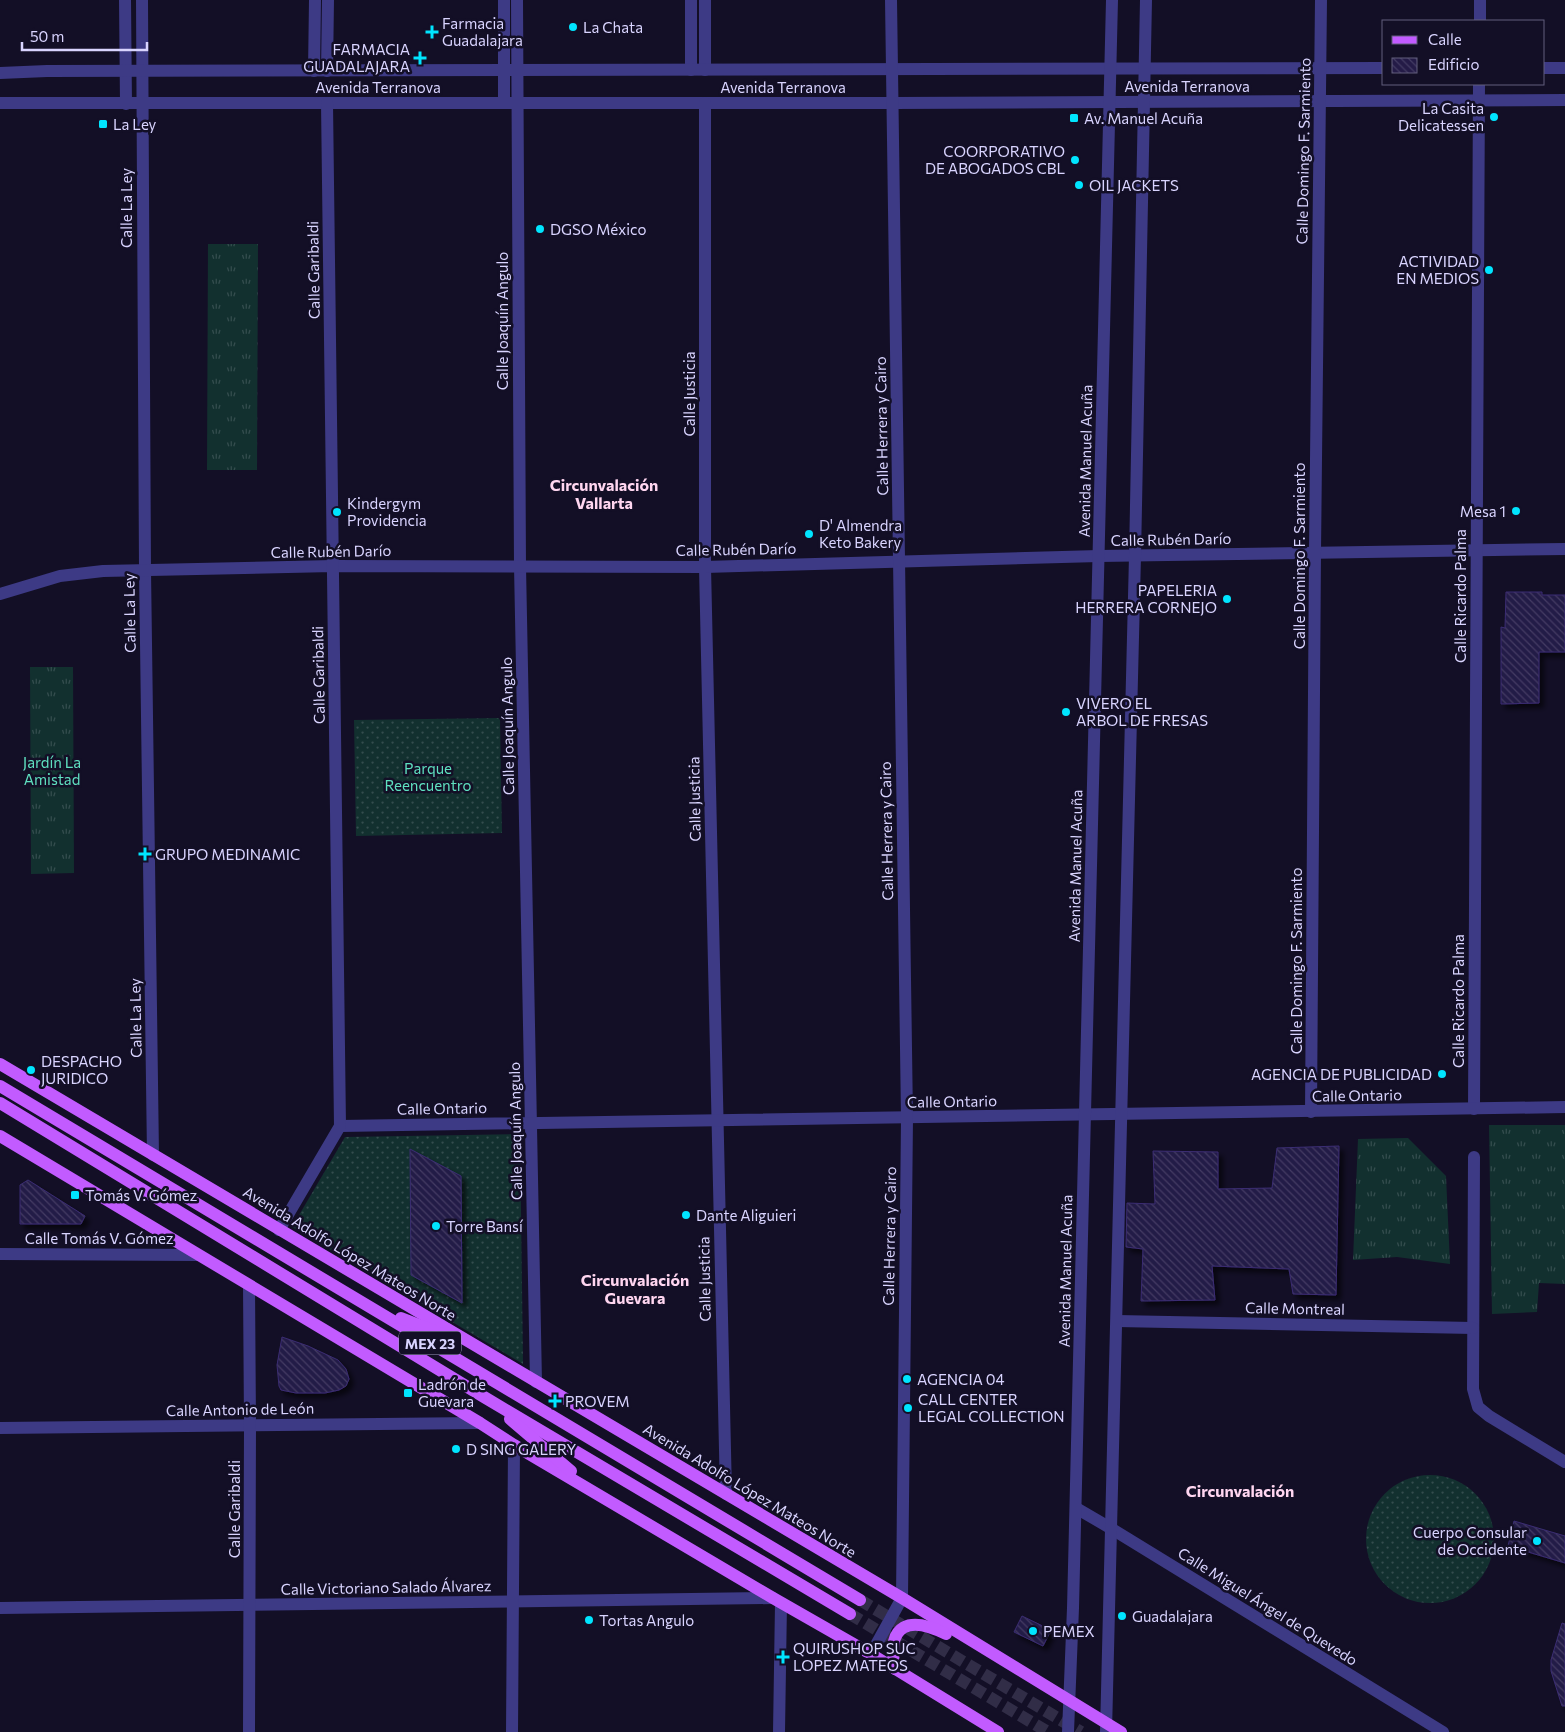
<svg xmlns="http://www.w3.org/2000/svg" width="1565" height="1732" viewBox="0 0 1565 1732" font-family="Commissioner,sans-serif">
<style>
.grass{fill:url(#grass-tufts)}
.garden{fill:url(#garden-dots)}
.building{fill:url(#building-back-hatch);stroke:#3b2d73;filter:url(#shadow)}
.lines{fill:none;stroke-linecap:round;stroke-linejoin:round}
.major-tunnel{stroke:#312d47;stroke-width:12;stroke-dasharray:12 6;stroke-linecap:butt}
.minor{stroke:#3d3a85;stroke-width:12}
.major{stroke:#c25bff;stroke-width:12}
.poi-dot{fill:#00e5ff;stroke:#130f26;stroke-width:2}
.labels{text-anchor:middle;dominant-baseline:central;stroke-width:5;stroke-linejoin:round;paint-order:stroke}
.shield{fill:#130f26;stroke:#9e99be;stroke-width:1}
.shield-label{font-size:14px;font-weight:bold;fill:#d9d4ff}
.poi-label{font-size:15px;fill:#d9d4ff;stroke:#130f26;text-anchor:start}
.street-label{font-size:15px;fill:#d9d4ff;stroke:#130f26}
.park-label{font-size:15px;fill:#5fe0c0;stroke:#130f26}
.neighbourhood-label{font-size:16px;font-weight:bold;fill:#ffd6f0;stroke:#130f26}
</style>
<defs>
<pattern id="grass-tufts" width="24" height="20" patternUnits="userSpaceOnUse" patternTransform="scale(1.25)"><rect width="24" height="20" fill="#12302f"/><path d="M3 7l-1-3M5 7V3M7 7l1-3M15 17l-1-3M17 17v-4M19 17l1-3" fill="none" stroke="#344d4e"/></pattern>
<pattern id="garden-dots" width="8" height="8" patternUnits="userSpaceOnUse" patternTransform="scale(1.25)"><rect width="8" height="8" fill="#12302f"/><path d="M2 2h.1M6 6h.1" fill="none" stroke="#344d4e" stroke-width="1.8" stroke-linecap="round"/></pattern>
<pattern id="building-back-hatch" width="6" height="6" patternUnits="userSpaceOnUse" patternTransform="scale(1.25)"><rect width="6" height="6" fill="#241b47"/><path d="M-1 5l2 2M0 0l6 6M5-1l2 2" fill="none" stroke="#433b63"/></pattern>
<filter id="shadow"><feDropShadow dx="4.5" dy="4.5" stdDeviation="2.5" flood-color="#0009"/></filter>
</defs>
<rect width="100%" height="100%" fill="#130f26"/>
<g class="grass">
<polygon points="208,244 258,244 257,470 207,470"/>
<polygon points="30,667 73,667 74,873 31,874"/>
<polygon points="1489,1125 1565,1125 1565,1284 1539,1283 1537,1312 1492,1314"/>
<polygon points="1408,1138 1446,1176 1450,1264 1397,1257 1353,1260 1358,1139"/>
</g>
<g class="garden">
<polygon points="500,718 502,833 356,836 354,720"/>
<polygon points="520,1134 523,1364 292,1227 345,1137"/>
<circle cx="1430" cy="1539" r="64"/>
</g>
<g class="building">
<polygon points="1506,592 1542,592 1542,595 1565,595 1565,652 1539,652 1539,703 1501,704 1501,627 1505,628"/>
<polygon points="1339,1146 1336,1295 1293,1294 1289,1269 1212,1266 1215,1300 1141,1301 1143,1249 1126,1247 1127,1203 1155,1204 1153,1151 1218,1152 1218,1189 1272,1188 1277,1148"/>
<polygon points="410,1149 461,1176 462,1303 411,1275"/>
<polygon points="28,1180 85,1216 81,1224 20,1224 20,1185"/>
<polygon points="282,1337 308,1346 338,1360 346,1369 349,1379 346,1386 339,1390 325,1393 296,1393 281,1390 279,1386 277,1365"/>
<polygon points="1514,1521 1565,1536 1565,1563 1508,1546"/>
<polygon points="1022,1616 1051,1630 1043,1646 1014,1632"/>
<polygon points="1562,1623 1565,1624 1565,1706 1562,1706 1551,1671 1551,1660"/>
</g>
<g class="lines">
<g class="major-tunnel">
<polyline points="860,1600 1081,1732"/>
<polyline points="850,1614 1048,1732"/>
</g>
<g class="minor">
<polyline points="125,0 126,104"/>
<polyline points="142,0 145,570 153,1155"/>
<polyline points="504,0 504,103"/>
<polyline points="517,0 520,566 536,1382"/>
<polyline points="691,0 691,70"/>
<polyline points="1480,21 1480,0"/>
<polyline points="1544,68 1565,68"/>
<polyline points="705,70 705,0"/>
<polyline points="314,71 315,0"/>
<polyline points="327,71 328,0"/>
<polyline points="0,73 47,71 1384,68"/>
<polyline points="0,103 893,103 1565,100"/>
<polyline points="705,103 705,567 726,1494"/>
<polyline points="0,594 60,576 103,571 333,566 705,567 1099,556 1565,549"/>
<polyline points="1474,1109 1479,84"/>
<polyline points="1311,1112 1315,552 1321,0"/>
<polyline points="340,1126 1565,1107"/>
<polyline points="1474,1157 1473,1389 1478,1407 1489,1416 1565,1462"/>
<polyline points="279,1230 340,1126 327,103"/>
<polyline points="0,1254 198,1255"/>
<polyline points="1117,1321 1473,1328"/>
<polyline points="0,1428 480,1423"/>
<polyline points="1076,1508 1112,1529 1443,1732"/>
<polyline points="0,1608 773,1598"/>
<polyline points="871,1654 902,1598 907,1118 891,0"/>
<polyline points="249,1732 250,1425 249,1286"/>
<polyline points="512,1732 514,1445"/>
<polyline points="779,1732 781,1603"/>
<polyline points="1068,1732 1073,1608 1112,0"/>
<polyline points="1106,1732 1135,556 1146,0"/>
</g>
<g class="major">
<polyline points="0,1064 902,1598 1121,1732"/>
<polyline points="0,1086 860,1600"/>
<polyline points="0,1103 484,1397 850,1614"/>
<polyline points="0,1136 480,1423 514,1445 773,1598 871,1654 998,1732"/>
<polyline points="401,1318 445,1335"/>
<polyline points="510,1419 571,1471"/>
<path d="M895 1669C886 1623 910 1616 946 1634"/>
</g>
</g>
<g class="poi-dot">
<circle cx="573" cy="27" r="5"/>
<path d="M429.5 24.5h5v5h5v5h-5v5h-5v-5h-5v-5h5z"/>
<path d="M417.5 50.5h5v5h5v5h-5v5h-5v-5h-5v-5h5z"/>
<circle cx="1494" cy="117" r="5"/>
<rect x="1069" y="113" width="10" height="10" rx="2.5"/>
<rect x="98" y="119" width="10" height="10" rx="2.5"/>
<circle cx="1075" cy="160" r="5"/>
<circle cx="1079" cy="185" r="5"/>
<circle cx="540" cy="229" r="5"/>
<circle cx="1489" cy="270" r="5"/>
<circle cx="1516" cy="511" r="5"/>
<circle cx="337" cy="512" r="5"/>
<circle cx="809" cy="534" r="5"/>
<circle cx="1227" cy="599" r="5"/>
<circle cx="1066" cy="712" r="5"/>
<path d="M142.5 846.5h5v5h5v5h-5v5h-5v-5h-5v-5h5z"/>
<circle cx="31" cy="1070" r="5"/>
<circle cx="1442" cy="1074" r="5"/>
<rect x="70" y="1190" width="10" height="10" rx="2.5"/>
<circle cx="686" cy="1215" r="5"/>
<circle cx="436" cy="1226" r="5"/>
<circle cx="907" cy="1379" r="5"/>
<rect x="403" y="1388" width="10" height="10" rx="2.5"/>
<path d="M552.5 1393.5h5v5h5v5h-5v5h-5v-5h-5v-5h5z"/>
<circle cx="908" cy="1408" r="5"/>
<circle cx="456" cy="1449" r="5"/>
<circle cx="1537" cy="1541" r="5"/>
<circle cx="1122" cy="1616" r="5"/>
<circle cx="589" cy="1620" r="5"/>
<circle cx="1033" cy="1631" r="5"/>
<path d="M780.5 1649.5h5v5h5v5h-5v5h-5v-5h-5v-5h5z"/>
</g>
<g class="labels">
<rect class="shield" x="399" y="1331.5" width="62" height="23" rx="4"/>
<g class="shield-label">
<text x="430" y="1343">MEX 23</text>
</g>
<g class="poi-label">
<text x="442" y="23">Farmacia<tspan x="442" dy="17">Guadalajara</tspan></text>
<text x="583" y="27">La Chata</text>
<text x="410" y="49" text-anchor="end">FARMACIA<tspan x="410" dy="17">GUADALAJARA</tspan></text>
<text x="1484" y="108" text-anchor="end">La Casita<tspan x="1484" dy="17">Delicatessen</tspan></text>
<text x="1084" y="118">Av. Manuel Acuña</text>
<text x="113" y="124">La Ley</text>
<text x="1065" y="151" text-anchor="end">COORPORATIVO<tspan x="1065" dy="17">DE ABOGADOS CBL</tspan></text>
<text x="1089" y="185">OIL JACKETS</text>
<text x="550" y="229">DGSO México</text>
<text x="1479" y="261" text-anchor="end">ACTIVIDAD<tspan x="1479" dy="17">EN MEDIOS</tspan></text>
<text x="347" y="503">Kindergym<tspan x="347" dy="17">Providencia</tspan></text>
<text x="1506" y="511" text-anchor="end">Mesa 1</text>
<text x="819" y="525">D' Almendra<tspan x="819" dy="17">Keto Bakery</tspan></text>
<text x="1217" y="590" text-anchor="end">PAPELERIA<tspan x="1217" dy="17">HERRERA CORNEJO</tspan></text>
<text x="1076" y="703">VIVERO EL<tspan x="1076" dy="17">ARBOL DE FRESAS</tspan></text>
<text x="155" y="854">GRUPO MEDINAMIC</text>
<text x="41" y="1061">DESPACHO<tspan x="41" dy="17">JURIDICO</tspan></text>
<text x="1432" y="1074" text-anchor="end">AGENCIA DE PUBLICIDAD</text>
<text x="85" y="1195">Tomás V. Gómez</text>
<text x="696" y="1215">Dante Aliguieri</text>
<text x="446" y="1226">Torre Bansí</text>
<text x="917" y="1379">AGENCIA 04</text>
<text x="418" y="1384">Ladrón de<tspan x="418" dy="17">Guevara</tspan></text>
<text x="918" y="1399">CALL CENTER<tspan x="918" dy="17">LEGAL COLLECTION</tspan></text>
<text x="565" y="1401">PROVEM</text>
<text x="466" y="1449">D SING GALERY</text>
<text x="1527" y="1532" text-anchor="end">Cuerpo Consular<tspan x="1527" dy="17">de Occidente</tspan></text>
<text x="1132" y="1616">Guadalajara</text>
<text x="599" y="1620">Tortas Angulo</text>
<text x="1043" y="1631">PEMEX</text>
<text x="793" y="1648">QUIRUSHOP SUC<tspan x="793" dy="17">LOPEZ MATEOS</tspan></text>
</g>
<g class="street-label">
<text x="1187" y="86">Avenida Terranova</text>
<text x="378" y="87">Avenida Terranova</text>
<text x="783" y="87">Avenida Terranova</text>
<text transform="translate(1303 151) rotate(-89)">Calle Domingo F. Sarmiento</text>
<text transform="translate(126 208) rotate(-90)">Calle La Ley</text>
<text transform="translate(313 270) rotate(-91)">Calle Garibaldi</text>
<text transform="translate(502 321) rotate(-90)">Calle Joaquín Angulo</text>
<text transform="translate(689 394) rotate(-90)">Calle Justicia</text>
<text transform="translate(881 426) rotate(-91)">Calle Herrera y Cairo</text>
<text transform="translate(1085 461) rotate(-89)">Avenida Manuel Acuña</text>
<text transform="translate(1171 539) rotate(-1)">Calle Rubén Darío</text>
<text transform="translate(736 549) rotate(-1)">Calle Rubén Darío</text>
<text transform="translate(331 551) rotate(-1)">Calle Rubén Darío</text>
<text transform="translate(1299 556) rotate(-90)">Calle Domingo F. Sarmiento</text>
<text transform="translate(1460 596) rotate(-90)">Calle Ricardo Palma</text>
<text transform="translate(129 613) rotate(-91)">Calle La Ley</text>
<text transform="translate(318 675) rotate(-91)">Calle Garibaldi</text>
<text transform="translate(507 726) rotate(-91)">Calle Joaquín Angulo</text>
<text transform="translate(694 799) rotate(-91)">Calle Justicia</text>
<text transform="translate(886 831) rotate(-91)">Calle Herrera y Cairo</text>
<text transform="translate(1075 866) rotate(-89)">Avenida Manuel Acuña</text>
<text transform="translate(1296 961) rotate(-90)">Calle Domingo F. Sarmiento</text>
<text transform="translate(1458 1001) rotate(-90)">Calle Ricardo Palma</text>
<text transform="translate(135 1018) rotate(-91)">Calle La Ley</text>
<text transform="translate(1357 1095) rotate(-1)">Calle Ontario</text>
<text transform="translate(952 1101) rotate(-1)">Calle Ontario</text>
<text transform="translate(442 1108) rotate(-1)">Calle Ontario</text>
<text transform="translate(515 1131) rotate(-91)">Calle Joaquín Angulo</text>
<text transform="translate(889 1236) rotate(-89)">Calle Herrera y Cairo</text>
<text x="99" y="1238">Calle Tomás V. Gómez</text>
<text transform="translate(350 1253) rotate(31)">Avenida Adolfo López Mateos Norte</text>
<text transform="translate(1065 1271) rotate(-89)">Avenida Manuel Acuña</text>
<text transform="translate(704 1279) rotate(-91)">Calle Justicia</text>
<text transform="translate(1295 1308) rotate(1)">Calle Montreal</text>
<text transform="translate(240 1409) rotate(-1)">Calle Antonio de León</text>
<text transform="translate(750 1490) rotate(31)">Avenida Adolfo López Mateos Norte</text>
<text transform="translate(234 1509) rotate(-90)">Calle Garibaldi</text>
<text transform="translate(386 1587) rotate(-1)">Calle Victoriano Salado Álvarez</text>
<text transform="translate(1268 1606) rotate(32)">Calle Miguel Ángel de Quevedo</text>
</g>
<g class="park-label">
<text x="52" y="762">Jardín La<tspan x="52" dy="17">Amistad</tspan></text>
<text x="428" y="768">Parque<tspan x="428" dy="17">Reencuentro</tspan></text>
</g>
<g class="neighbourhood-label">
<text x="604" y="484">Circunvalación<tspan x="604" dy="18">Vallarta</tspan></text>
<text x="635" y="1279">Circunvalación<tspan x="635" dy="18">Guevara</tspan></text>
<text x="1240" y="1490">Circunvalación</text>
</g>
</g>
<rect x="1382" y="20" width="162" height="65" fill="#130f26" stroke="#625e7d"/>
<rect x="1392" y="36" width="25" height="8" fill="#c25bff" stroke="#625e7d"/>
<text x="1428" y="45" font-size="15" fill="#d9d4ff">Calle</text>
<rect x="1392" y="58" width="25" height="15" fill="url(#building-back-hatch)" stroke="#625e7d"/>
<text x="1428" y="70" font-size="15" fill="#d9d4ff">Edificio</text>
<path d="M22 42v8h125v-8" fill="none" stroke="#d9d4ff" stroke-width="2.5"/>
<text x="30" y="42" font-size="15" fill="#d9d4ff" stroke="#130f26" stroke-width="4" paint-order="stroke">50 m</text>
</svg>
